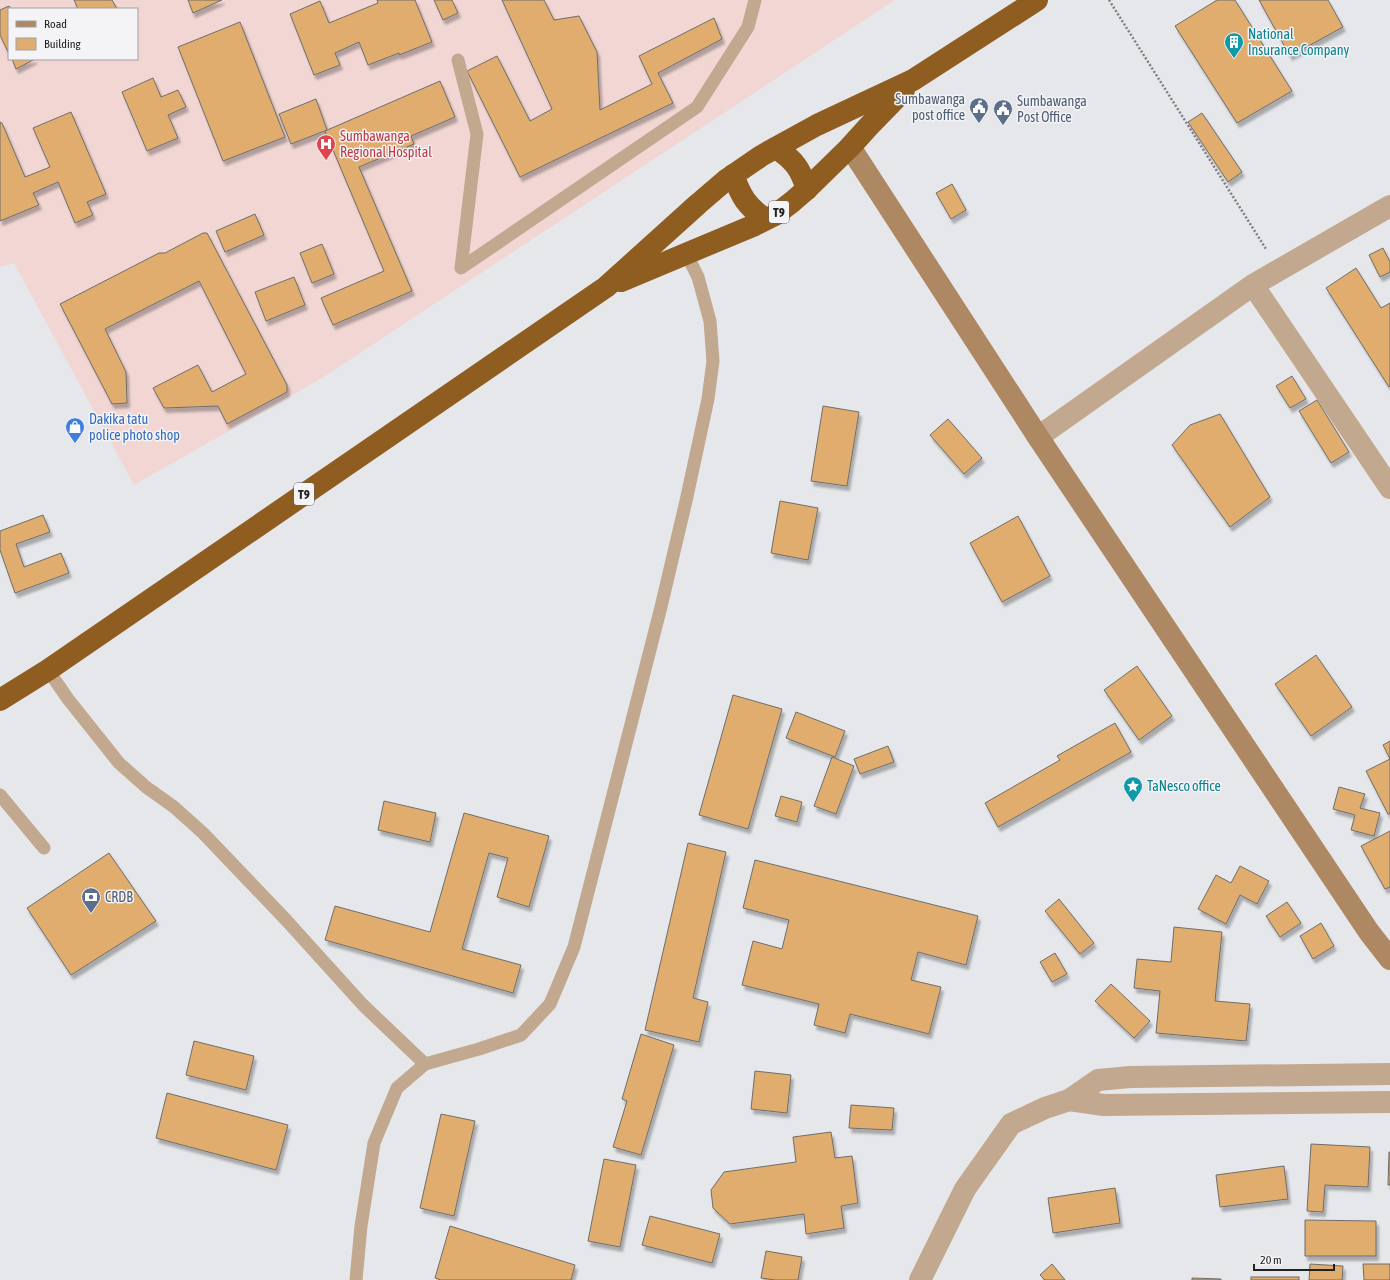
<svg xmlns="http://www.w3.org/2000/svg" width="1390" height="1280" viewBox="0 0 1390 1280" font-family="'Asap Condensed',sans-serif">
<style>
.medical{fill:#f1d6d3;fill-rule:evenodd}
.building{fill:#e0ad6e;stroke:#6f6d6b;filter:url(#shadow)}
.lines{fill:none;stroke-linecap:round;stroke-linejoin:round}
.path{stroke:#7f7f81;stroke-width:2.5;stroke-dasharray:2 2;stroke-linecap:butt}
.lane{stroke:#c1a88f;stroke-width:13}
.street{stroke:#c1a88f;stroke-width:22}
.secondary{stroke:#ad8863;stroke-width:22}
.highway{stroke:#905d21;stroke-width:22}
.labels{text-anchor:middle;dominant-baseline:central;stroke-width:3;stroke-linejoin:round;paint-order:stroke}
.shield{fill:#f4f4f7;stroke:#616163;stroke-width:1}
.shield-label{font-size:13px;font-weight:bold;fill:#222223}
.culture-label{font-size:14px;fill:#0d838f;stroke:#f4f4f7;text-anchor:start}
.service-label{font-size:14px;fill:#4e5e75;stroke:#f4f4f7;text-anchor:start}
.health-label{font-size:14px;fill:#be3a42;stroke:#f4f4f7;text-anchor:start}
.shop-label{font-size:14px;fill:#366cbe;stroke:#f4f4f7;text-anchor:start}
</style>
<defs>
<filter id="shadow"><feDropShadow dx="2.5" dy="4.5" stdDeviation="1" flood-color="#0004"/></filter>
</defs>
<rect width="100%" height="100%" fill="#e6e7ea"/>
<path class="medical" d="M0 0H895L322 378 134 485 14 263 0 267ZM9 9H137V59H9Z"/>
<g class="building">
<polygon points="74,0 112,0 117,9 78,9"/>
<polygon points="188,0 222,0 193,13"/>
<polygon points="377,0 415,0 432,42 399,55 399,53 368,65 359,42 335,53 340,65 314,75 290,14 320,1 329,23 378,3"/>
<polygon points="434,0 452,0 458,13 443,20"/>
<polygon points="502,0 544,0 554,20 579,16 597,52 600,110 652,84 639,56 714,18 722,39 658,73 673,103 520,177 467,71 497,56 530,121 552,109"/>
<polygon points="1217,0 1235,0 1292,91 1237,123 1175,26"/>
<polygon points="1259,0 1328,0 1343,27 1290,56"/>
<polygon points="9,6 11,9 9,9 9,54 0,35 0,10"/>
<polygon points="240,22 285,137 223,161 178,47"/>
<polygon points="12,59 35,59 16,69"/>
<polygon points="153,78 161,97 178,90 186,107 168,115 178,138 147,151 122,92"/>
<polygon points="440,81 455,117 411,136 414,144 359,167 412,291 333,325 321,298 384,271 325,131"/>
<polygon points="316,99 327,130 291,144 279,114"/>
<polygon points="71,112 106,194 87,202 93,215 75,223 58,182 33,193 39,205 0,221 0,122 2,123 25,177 50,167 33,128"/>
<polygon points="1202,113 1242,172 1228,182 1188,122"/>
<polygon points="952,184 966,210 951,219 936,193"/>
<polygon points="255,214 264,235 225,252 216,231"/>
<polygon points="203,233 207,233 287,385 287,392 227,424 218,406 164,408 153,388 198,365 212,392 246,374 199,281 105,329 126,372 127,403 112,404 60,304 159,253 165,253"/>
<polygon points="322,244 334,274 312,283 300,253"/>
<polygon points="1383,248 1390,262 1390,272 1380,277 1369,255"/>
<polygon points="1356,268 1381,308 1390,303 1390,386 1389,387 1326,288"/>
<polygon points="294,277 305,305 266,321 255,292"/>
<polygon points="1292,376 1306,399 1290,408 1276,386"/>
<polygon points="1317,400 1349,452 1331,463 1299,411"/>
<polygon points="823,406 859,412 847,486 811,481"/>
<polygon points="1220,414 1270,497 1230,527 1172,445 1190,425"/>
<polygon points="948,419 982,458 964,474 930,435"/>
<polygon points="780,501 818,508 808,560 771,553"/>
<polygon points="43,515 50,532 16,544 24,567 61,553 69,573 15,593 0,550 0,531"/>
<polygon points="1018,516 1050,576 1002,602 970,543"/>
<polygon points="1316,655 1352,707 1311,736 1275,684"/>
<polygon points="1137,666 1172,716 1139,740 1104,690"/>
<polygon points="733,695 782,709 748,829 699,815"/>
<polygon points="796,712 845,731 835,757 786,738"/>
<polygon points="1115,723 1131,752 998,827 985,803 1060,760 1057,756"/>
<polygon points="1390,741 1390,814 1388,814 1366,771 1390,759 1383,745"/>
<polygon points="888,746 894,762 860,774 854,759"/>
<polygon points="832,757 854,766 836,814 814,806"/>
<polygon points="1339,787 1365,794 1360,808 1380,813 1374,836 1351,830 1355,815 1333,809"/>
<polygon points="781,796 802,802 797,822 775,816"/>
<polygon points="384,801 436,813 430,842 378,830"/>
<polygon points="464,813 549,836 529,907 497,897 508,858 489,853 462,949 521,965 513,993 325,940 335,906 430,932"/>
<polygon points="1390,831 1390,887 1385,889 1361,846"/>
<polygon points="688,843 726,852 693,998 708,1002 699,1042 645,1030"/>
<polygon points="109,853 156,921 71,975 27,908"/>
<polygon points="755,860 978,916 966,965 918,952 911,980 941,987 929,1034 850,1014 845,1033 814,1025 819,1004 742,985 753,941 782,949 789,920 743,908"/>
<polygon points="1240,866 1269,881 1257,904 1240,895 1226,924 1198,909 1216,875 1231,883"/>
<polygon points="1059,899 1094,943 1080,954 1045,911"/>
<polygon points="1287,902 1301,923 1280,937 1266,916"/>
<polygon points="1321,923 1334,946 1313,959 1300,936"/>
<polygon points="1174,927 1222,932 1215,1001 1250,1004 1246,1041 1156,1033 1160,991 1134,988 1137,959 1171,962"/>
<polygon points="1055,953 1067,974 1052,982 1040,962"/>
<polygon points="1111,984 1150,1021 1134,1038 1095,1001"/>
<polygon points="641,1034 674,1045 641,1155 613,1147 627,1101 622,1099"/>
<polygon points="194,1041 254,1056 246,1090 186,1075"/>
<polygon points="755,1071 791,1075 787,1113 751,1109"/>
<polygon points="167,1093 288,1125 276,1170 156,1138"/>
<polygon points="851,1105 894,1108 892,1130 849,1128"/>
<polygon points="441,1114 475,1121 454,1216 420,1208"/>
<polygon points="831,1132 835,1158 852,1156 858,1203 841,1206 844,1228 806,1234 804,1214 730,1224 713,1208 711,1190 724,1172 796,1162 793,1137"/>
<polygon points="1311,1144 1370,1147 1368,1187 1325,1185 1323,1212 1307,1211"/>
<polygon points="1389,1152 1390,1152 1390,1185 1388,1185"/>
<polygon points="604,1159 636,1165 620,1247 588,1241"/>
<polygon points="1284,1166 1288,1199 1220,1207 1216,1175"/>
<polygon points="1115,1188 1120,1223 1053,1233 1048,1198"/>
<polygon points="650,1216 720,1234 712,1263 642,1245"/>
<polygon points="1305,1220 1376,1221 1376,1256 1305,1256"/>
<polygon points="450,1226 575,1265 571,1280 441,1280 435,1278"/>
<polygon points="766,1251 802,1257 798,1280 775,1280 761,1278"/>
<polygon points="1052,1264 1065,1280 1045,1280 1040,1275"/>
<polygon points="1310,1264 1343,1266 1342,1280 1309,1280"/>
<polygon points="1363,1264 1390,1264 1390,1280 1364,1280"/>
<rect x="1251" y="1277" width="48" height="3"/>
<polygon points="1192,1278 1221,1279 1221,1280 1192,1280"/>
</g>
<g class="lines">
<polyline class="path" points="1109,0 1266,249"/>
<g class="lane">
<polyline points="458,60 477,134 461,268 697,107 748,27 755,0"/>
<polyline points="48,670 68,699 119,763 146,787 174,807 203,833 287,921 363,1005 425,1064"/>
<polyline points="0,795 44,848"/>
<polyline points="356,1280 361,1226 374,1143 397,1088 425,1064 479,1049 521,1035 550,1004 574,947 661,607 686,501 708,399 713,361 710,321 698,277 686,253"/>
</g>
<g class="street">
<polyline points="1253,285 1390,488"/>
<polyline points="1038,437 1253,285 1390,206"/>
<polyline points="1069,1100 1104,1105 1390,1102"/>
<polyline points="920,1280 965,1189 1011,1124 1045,1108 1069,1100 1098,1080 1130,1077 1390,1074"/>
</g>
<polyline class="secondary" points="850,147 1038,437 1369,932 1390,959"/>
<g class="highway">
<path d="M776 148C794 160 800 168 807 189"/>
<path d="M733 175C742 198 746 205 765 219"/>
<polyline points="621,281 755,225 775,215 792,202 807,189 850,147 869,126 904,90"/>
<polyline points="0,700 48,670 606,287 698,204 726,180 745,167 761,156 817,125 913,80 1037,0"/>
</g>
</g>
<defs>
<symbol id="building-pin" viewBox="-11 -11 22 30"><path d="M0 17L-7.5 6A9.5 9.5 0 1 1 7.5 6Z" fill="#0f9aa8" stroke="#f4f4f7"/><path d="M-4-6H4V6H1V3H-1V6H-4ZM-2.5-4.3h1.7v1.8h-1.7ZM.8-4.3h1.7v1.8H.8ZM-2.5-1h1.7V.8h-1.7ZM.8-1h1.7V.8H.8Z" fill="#fff"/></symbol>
<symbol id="civic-pin" viewBox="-11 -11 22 30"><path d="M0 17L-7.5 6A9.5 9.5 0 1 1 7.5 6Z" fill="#5c6f8a" stroke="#f4f4f7"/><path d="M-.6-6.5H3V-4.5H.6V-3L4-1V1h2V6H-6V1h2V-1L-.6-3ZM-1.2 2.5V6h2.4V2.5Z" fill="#fff"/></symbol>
<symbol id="hospital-pin" viewBox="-11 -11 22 30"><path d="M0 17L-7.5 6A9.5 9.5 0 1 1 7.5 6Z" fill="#e0444e" stroke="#f4f4f7"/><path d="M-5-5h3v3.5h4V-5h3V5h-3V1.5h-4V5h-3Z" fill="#fff"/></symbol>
<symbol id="shop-pin" viewBox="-11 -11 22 30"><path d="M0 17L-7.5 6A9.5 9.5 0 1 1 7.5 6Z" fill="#3f7fe0" stroke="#f4f4f7"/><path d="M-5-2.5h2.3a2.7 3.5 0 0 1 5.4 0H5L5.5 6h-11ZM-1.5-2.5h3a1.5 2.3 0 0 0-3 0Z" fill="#fff"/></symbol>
<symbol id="sight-pin" viewBox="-11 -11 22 30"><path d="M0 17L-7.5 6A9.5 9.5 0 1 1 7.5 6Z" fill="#0f9aa8" stroke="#f4f4f7"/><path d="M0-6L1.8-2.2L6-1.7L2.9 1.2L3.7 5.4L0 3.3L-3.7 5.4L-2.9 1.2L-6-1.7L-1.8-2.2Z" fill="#fff"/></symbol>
<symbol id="bank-pin" viewBox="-11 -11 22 30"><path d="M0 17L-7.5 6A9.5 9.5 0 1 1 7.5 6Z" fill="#5c6f8a" stroke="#f4f4f7"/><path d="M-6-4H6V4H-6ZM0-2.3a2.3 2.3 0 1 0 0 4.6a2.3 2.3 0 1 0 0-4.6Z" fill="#fff"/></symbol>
</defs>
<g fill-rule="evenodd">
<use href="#building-pin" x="1223" y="31" width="22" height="30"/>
<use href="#civic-pin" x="968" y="96" width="22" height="30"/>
<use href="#civic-pin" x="992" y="98" width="22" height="30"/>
<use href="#hospital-pin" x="315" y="133" width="22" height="30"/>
<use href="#shop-pin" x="64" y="416" width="22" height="30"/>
<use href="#sight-pin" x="1122" y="775" width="22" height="30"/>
<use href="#bank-pin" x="80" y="886" width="22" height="30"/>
</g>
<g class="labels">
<g class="shield">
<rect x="769" y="201" width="20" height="22" rx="3"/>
<rect x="294" y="483" width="20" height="22" rx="3"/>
</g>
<g class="shield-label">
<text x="779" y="212">T9</text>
<text x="304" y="494">T9</text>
</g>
<g class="culture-label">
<text x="1248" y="34">National<tspan x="1248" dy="16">Insurance Company</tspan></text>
<text x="1147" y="786">TaNesco office</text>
</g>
<g class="service-label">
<text x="965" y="99" text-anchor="end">Sumbawanga<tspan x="965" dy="16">post office</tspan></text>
<text x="1017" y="101">Sumbawanga<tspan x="1017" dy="16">Post Office</tspan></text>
<text x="105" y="897">CRDB</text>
</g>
<g class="health-label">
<text x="340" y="136">Sumbawanga<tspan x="340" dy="16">Regional Hospital</tspan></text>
</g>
<g class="shop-label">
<text x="89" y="419">Dakika tatu<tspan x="89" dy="16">police photo shop</tspan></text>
</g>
</g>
<rect x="8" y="8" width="130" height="52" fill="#f4f4f7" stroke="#a0a0a2"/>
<rect x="16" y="21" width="20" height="6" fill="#ad8863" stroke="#a0a0a2"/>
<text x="44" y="28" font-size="12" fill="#222223">Road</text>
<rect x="16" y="38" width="20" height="12" fill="#e0ad6e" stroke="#a0a0a2"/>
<text x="44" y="48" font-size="12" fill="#222223">Building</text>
<path d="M1254 1264v6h80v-6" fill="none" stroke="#222223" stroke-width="2"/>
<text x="1260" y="1264" font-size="12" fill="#222223" stroke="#f4f4f7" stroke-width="3" paint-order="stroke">20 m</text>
</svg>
